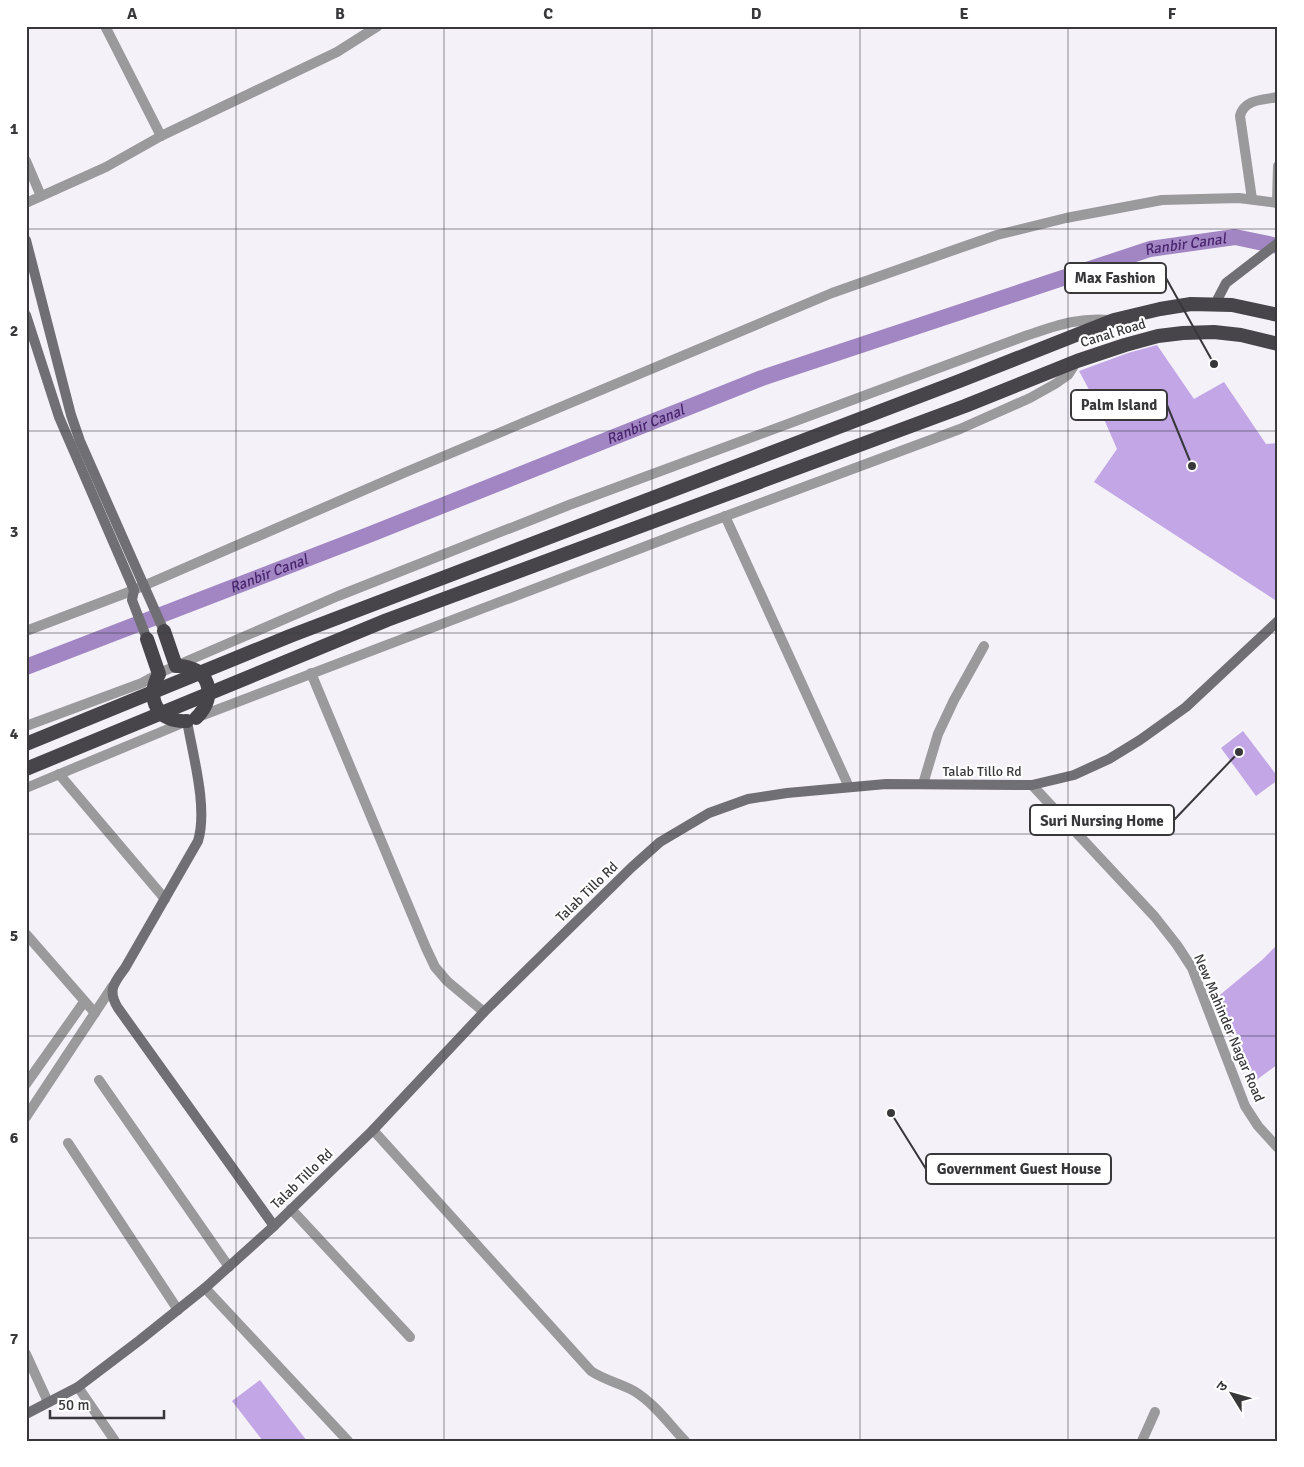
<svg xmlns="http://www.w3.org/2000/svg" width="1304" height="1467" viewBox="0 0 1304 1467" font-family="Signika,'Noto Sans Devanagari',sans-serif">
<style>
.lines{fill:none;stroke-linecap:round;stroke-linejoin:round}
.canal{stroke:#a186c3;stroke-width:16}
.building{fill:#c2a6e6}
.minor{stroke:#9a999c;stroke-width:10}
.tertiary{stroke:#9a999c;stroke-width:10}
.secondary{stroke:#706f73;stroke-width:10}
.trunk{stroke:#47454a;stroke-width:14}
.grid{fill:none;stroke:#38373a;stroke-width:1;stroke-opacity:0.55}
.labels{text-anchor:middle;dominant-baseline:central;stroke-width:4.5;stroke-linejoin:round;paint-order:stroke}
.street-label{font-size:14px;fill:#38373a;stroke:#fff}
.water-label{font-size:15px;font-style:italic;fill:#4a246e;stroke:#fff}
.leader{fill:none;stroke:#38373a;stroke-width:2}
.callout-dot{fill:#38373a;stroke:#fff;stroke-width:2}
.callout{fill:#fff;stroke:#38373a;stroke-width:2}
.callout-label{font-size:15px;text-anchor:middle;font-weight:bold;fill:#38373a}
.neatline{fill:none;stroke:#38373a;stroke-width:2}
.grid-label{font-size:16px;text-anchor:middle;font-weight:bold;fill:#38373a}
</style>
<rect width="100%" height="100%" fill="#f4f1f8"/>
<g class="lines">
<path class="canal" id="s1" d="M26 667 371 534 762 378 1150 249 1235 237 1278 246"/>
</g>
<g class="building">
<polygon points="1157,345 1194,399 1224,382 1266,444 1278,443 1278,602 1094,482 1117,449 1100,410 1079,371 1128,353"/>
<polygon points="1243,731 1278,777 1278,780 1256,796 1221,748"/>
<polygon points="1278,944 1278,1064 1255,1081 1248,1070 1215,999 1262,960"/>
<polygon points="260,1380 307,1441 263,1441 232,1401"/>
</g>
<g class="lines">
<g class="minor">
<polyline points="105,26 161,136"/>
<polyline points="26,161 41,196"/>
<path d="M1252 199 1240 116C1244 99 1263 100 1278 97"/>
<polyline points="26,203 106,167 161,136 337,52 378,26"/>
<polyline points="1277,203 1278,166"/>
<polyline points="725,516 849,787"/>
<polyline points="311,673 426,948 435,967 447,981 484,1012"/>
<polyline points="59,774 165,899"/>
<polyline points="923,784 938,734 954,700 984,646"/>
<polyline points="1032,785 1155,917 1177,945 1192,968 1245,1106 1258,1126 1278,1148"/>
<polyline points="26,934 95,1013"/>
<polyline points="99,1080 229,1267"/>
<polyline points="26,1084 84,1002"/>
<polyline points="26,1117 112,987"/>
<path d="M373 1130 591 1371C604 1380 620 1383 634 1391 654 1403 669 1424 685 1441"/>
<polyline points="68,1143 178,1310"/>
<polyline points="291,1209 410,1337"/>
<polyline points="205,1288 348,1441"/>
<polyline points="26,1354 48,1402"/>
<polyline points="78,1387 115,1441"/>
<polyline points="1142,1441 1155,1412"/>
</g>
<g class="tertiary">
<polyline points="26,631 134,590 406,472 832,293 951,251 997,235 1066,218 1162,200 1239,198 1278,203"/>
<polyline points="198,717 691,529 960,429 1030,398 1055,384 1068,375 1077,361"/>
<path d="M26 726 142 683 164 671 338 596 569 505 1028 335C1058 325 1080 317 1111 320"/>
<polyline points="26,788 185,722"/>
</g>
<g class="secondary">
<polyline points="26,240 71,415 80,441 164,631"/>
<polyline points="1215,304 1226,283 1278,243"/>
<polyline points="26,315 59,417 134,590 132,600 147,639"/>
<path d="M187 721C193 756 208 808 198 841L125 968C114 983 107 990 118 1008L274 1226"/>
<polyline points="26,1414 78,1387 140,1340 205,1288 274,1226 373,1130 484,1012 632,867 660,842 709,813 748,799 787,793 886,784 1032,785 1074,775 1109,759 1140,740 1186,707 1278,621"/>
</g>
<g class="trunk">
<path d="M164 631 176 666C209 665 219 696 196 718"/>
<path d="M147 639 159 674C145 699 158 723 187 721"/>
<polyline points="26,744 290,636 962,380 1114,320 1160,309 1191,304 1232,305 1278,315"/>
<polyline points="26,769 387,620 965,406 1077,361 1125,345 1158,336 1183,333 1214,332 1241,335 1278,344"/>
</g>
</g>
<path class="grid" d="M236 26V1441M444 26V1441M652 26V1441M860 26V1441M1068 26V1441M26 229H1278M26 431H1278M26 633H1278M26 834H1278M26 1036H1278M26 1238H1278"/>
<g class="labels">
<g class="street-label">
<text transform="translate(1113 333) rotate(-17)">Canal Road</text>
<text x="982" y="771">Talab Tillo Rd</text>
<text transform="translate(587 892) rotate(-44)">Talab Tillo Rd</text>
<text transform="translate(1229 1028) rotate(67)">New Mahinder Nagar Road</text>
<text transform="translate(302 1179) rotate(-44)">Talab Tillo Rd</text>
</g>
<g class="water-label">
<text stroke="none"><textPath href="#s1" startOffset="1235">Ranbir Canal</textPath></text>
<text stroke="none"><textPath href="#s1" startOffset="665">Ranbir Canal</textPath></text>
<text stroke="none"><textPath href="#s1" startOffset="260">Ranbir Canal</textPath></text>
</g>
</g>
<path class="leader" d="M1214 364L1166 278M1192 466L1167 405M1239 752L1174 820M891 1113L926 1169"/>
<g class="callout-dot">
<circle cx="1214" cy="364" r="5"/>
<circle cx="1192" cy="466" r="5"/>
<circle cx="1239" cy="752" r="5"/>
<circle cx="891" cy="1113" r="5"/>
</g>
<g class="callout">
<rect x="1065" y="263" width="101" height="30" rx="5"/>
<rect x="1071" y="390" width="96" height="30" rx="5"/>
<rect x="1030" y="805" width="144" height="30" rx="5"/>
<rect x="926" y="1154" width="185" height="30" rx="5"/>
</g>
<g class="callout-label">
<text x="1115" y="283">Max Fashion</text>
<text x="1119" y="410">Palm Island</text>
<text x="1102" y="826">Suri Nursing Home</text>
<text x="1019" y="1174">Government Guest House</text>
</g>
<rect width="1304" height="1467" fill="none" stroke="#ffffff" stroke-width="55"/>
<g transform="translate(1232 1394) rotate(307)" stroke="#ffffff" stroke-width="4" paint-order="stroke">
<path d="M0-4L9 19L0 12L-9 19Z" fill="#38373a"/>
<text y="-8" font-size="14" font-weight="bold" text-anchor="middle" fill="#38373a">उ</text>
</g>
<path d="M50 1410v8h114v-8" fill="none" stroke="#38373a" stroke-width="2.5"/>
<text x="58" y="1410" font-size="15" fill="#38373a" stroke="#ffffff" stroke-width="4" paint-order="stroke">50 m</text>
<rect x="28" y="28" width="1248" height="1412" class="neatline"/>
<g class="grid-label">
<text x="132" y="19">A</text>
<text x="340" y="19">B</text>
<text x="548" y="19">C</text>
<text x="756" y="19">D</text>
<text x="964" y="19">E</text>
<text x="1172" y="19">F</text>
<text x="14" y="134">1</text>
<text x="14" y="336">2</text>
<text x="14" y="537">3</text>
<text x="14" y="739">4</text>
<text x="14" y="941">5</text>
<text x="14" y="1143">6</text>
<text x="14" y="1344">7</text>
</g>
</svg>
